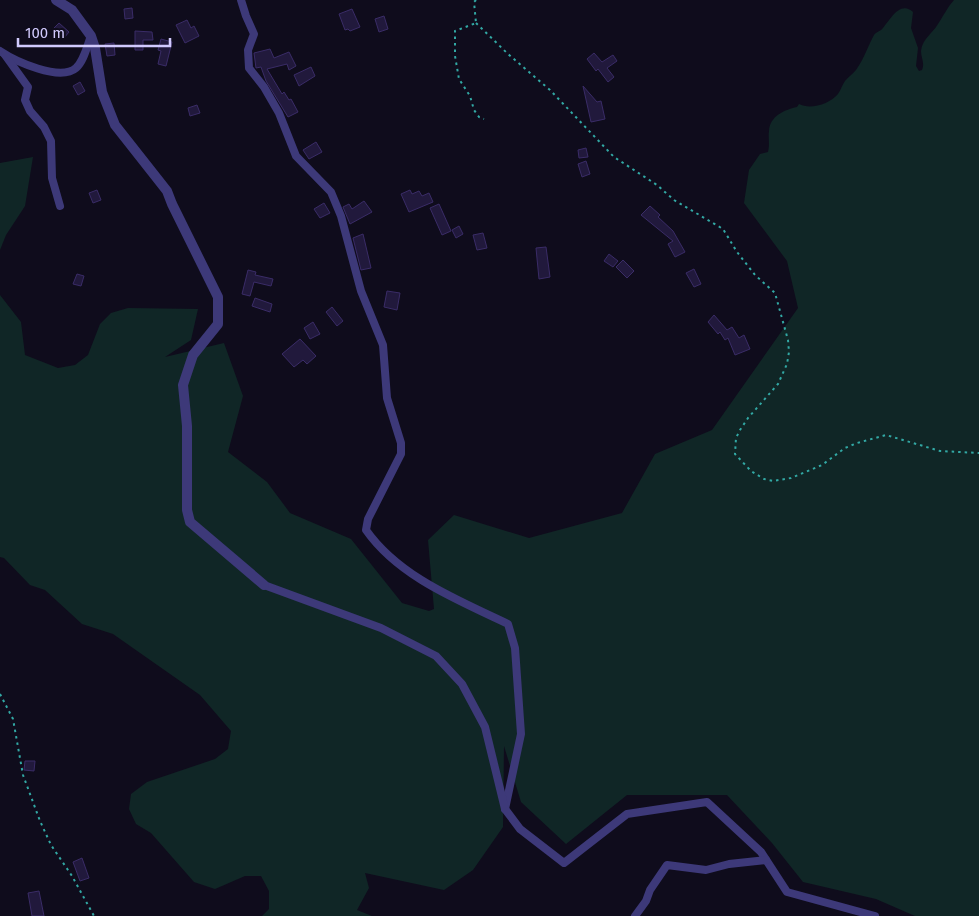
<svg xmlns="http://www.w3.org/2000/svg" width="979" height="916" viewBox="0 0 979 916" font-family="'Fira Sans',sans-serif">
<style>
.green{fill:#102626}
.building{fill:#21193c;stroke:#3a2c67}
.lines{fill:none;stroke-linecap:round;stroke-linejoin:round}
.path{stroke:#32a8a4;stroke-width:2;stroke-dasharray:2.5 4;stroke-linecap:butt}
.minor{stroke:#3d3979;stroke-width:8}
.tertiary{stroke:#3d3979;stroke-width:10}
</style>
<rect width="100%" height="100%" fill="#0f0c1c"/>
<g class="green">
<path d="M954 0H979V916H915L876 899 803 882 772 843 727 795H627L566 844 521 802 504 746 503 827 473 870 444 890 365 873 369 888 357 910 372 916H262L269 909V891L261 876H245L215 889 194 882 151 833 136 824 129 809 131 794 147 782 215 759 228 749 231 731 200 695 113 634 82 624 45 590 30 585 4 558 0 557V295L21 322 25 355 58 368 75 365 88 355 100 324 111 313 128 308 198 309 191 340 165 357 224 343 243 396 228 452 267 482 290 513 351 539 402 603 429 611 434 609 428 540 454 515 529 538 622 513 655 454 712 430 798 308 787 261 744 203 749 170 760 154 768 152C770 144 768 139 769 131 770 116 784 110 797 107L799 104C810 110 830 104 838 94 841 90 842 85 845 81 848 77 853 74 856 70 864 59 868 46 874 35 876 32 881 31 883 28 890 20 900 0 913 12L911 28 918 48 916 66 919 71 922 70C925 63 921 58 921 51 922 39 933 33 938 24 944 15 947 8 954 0Z"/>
<polygon points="33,157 25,206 6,235 0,250 0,163"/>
</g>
<g class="building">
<polygon points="132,8 133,18 125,19 124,9"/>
<polygon points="352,9 360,27 350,31 348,29 345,30 339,14"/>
<polygon points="384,16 388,29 379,32 375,19"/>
<polygon points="187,20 191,28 194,26 199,36 185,43 176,25"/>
<polygon points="59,23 69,32 64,38 53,29"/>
<polygon points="135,31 152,32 153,40 143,40 143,50 135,50"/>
<polygon points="161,39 172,42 166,66 158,64 161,51 158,50"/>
<polygon points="114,43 115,55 107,56 105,44"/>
<polygon points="270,49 274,58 289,52 296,66 289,70 287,64 267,69 282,94 284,92 289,100 291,99 298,112 288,117 266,81 261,67 256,68 254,53"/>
<polygon points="594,53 602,62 613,55 617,61 607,68 614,77 608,82 598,69 596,71 587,59"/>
<polygon points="311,67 315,76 299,86 294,75"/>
<polygon points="80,82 85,91 78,95 73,86"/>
<polygon points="583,86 597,102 601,101 605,119 591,122"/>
<polygon points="197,105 200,113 190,116 188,108"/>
<polygon points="316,142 322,152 309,159 303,150"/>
<polygon points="586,148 588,157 579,158 578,150"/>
<polygon points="586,161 590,174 582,177 578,164"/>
<polygon points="97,190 101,200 93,203 89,193"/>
<polygon points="410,190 412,194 419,191 422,196 429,193 433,202 409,212 401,194"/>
<polygon points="364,201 372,212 350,224 343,207 349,204 352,209"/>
<polygon points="324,203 330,213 320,218 314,209"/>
<polygon points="439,204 451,231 442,235 430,208"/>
<polygon points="650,206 660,215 658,217 673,231 685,252 675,257 668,244 673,241 641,215"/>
<polygon points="459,226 463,234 456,238 452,230"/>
<polygon points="483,233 487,248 477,250 473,235"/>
<polygon points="363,234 371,268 361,270 353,238"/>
<polygon points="546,247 550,277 539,279 536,248"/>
<polygon points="609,254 618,261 613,267 604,261"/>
<polygon points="623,260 634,271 627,278 616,267"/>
<polygon points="694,269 701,284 694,287 686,273"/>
<polygon points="248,270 256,272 255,275 273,279 271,286 254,282 250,296 242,294"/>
<polygon points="77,274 84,276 81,286 73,284"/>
<polygon points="387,291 400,293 397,310 384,307"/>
<polygon points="255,298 272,304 270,312 252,306"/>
<polygon points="332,307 343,321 337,326 326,312"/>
<polygon points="714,315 727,330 732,327 739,338 744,335 750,349 735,355 728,338 725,340 720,332 718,334 708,322"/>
<polygon points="313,322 320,334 310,339 304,328"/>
<polygon points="300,339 316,356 307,364 303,360 294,367 282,354"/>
<polygon points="25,761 35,761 34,771 24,770"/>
<polygon points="82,858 89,878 80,881 73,862"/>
<polygon points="39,891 44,916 32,916 28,893"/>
</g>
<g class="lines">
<g class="path">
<polyline points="476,0 474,2 476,23 455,31 455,56 459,79 470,96 474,110 479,117 484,119"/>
<polyline points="476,23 508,54 550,90 614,157 657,185 674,200 723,229 737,252 755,275 775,293 788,340 789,352 787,364 778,384 748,418 740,430 736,438 735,454 751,471 764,479 773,481 791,478 822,465 845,448 857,443 886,435 940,451 979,453"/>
<polyline points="0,694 13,719 23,775 40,821 51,845 72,876 94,916"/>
</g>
<g class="minor">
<path d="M241 0 246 16 254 34 248 50 249 68 264 87 279 113 296 156 331 192 341 216 361 291 383 345 387 398 401 443V454L368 519 366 530C399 577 458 600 508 624L515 648 521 734 505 809"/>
<path d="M0 51C15 61 60 82 76 68 84 61 87 46 91 36"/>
<polyline points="5,55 28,87 25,100 30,111 44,127 51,141 52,178 60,206"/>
<polyline points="264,585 381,628 436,656 462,684 485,727 505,809 520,829 564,863 627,814 707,802 761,852 787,892 875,916"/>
<polyline points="635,916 646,901 650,890 667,865 706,870 729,864 766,860"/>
</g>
<polyline class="tertiary" points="56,0 72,10 91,36 95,48 102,92 115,125 167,191 172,204 218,297 218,324 193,355 183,385 187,426 187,510 190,522 264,585"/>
</g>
<path d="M18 38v8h152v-8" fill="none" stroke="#d1cafd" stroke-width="2.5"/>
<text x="25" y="38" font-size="15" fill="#d1cafd" stroke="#0f0c1c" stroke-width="4" paint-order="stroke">100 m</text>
</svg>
